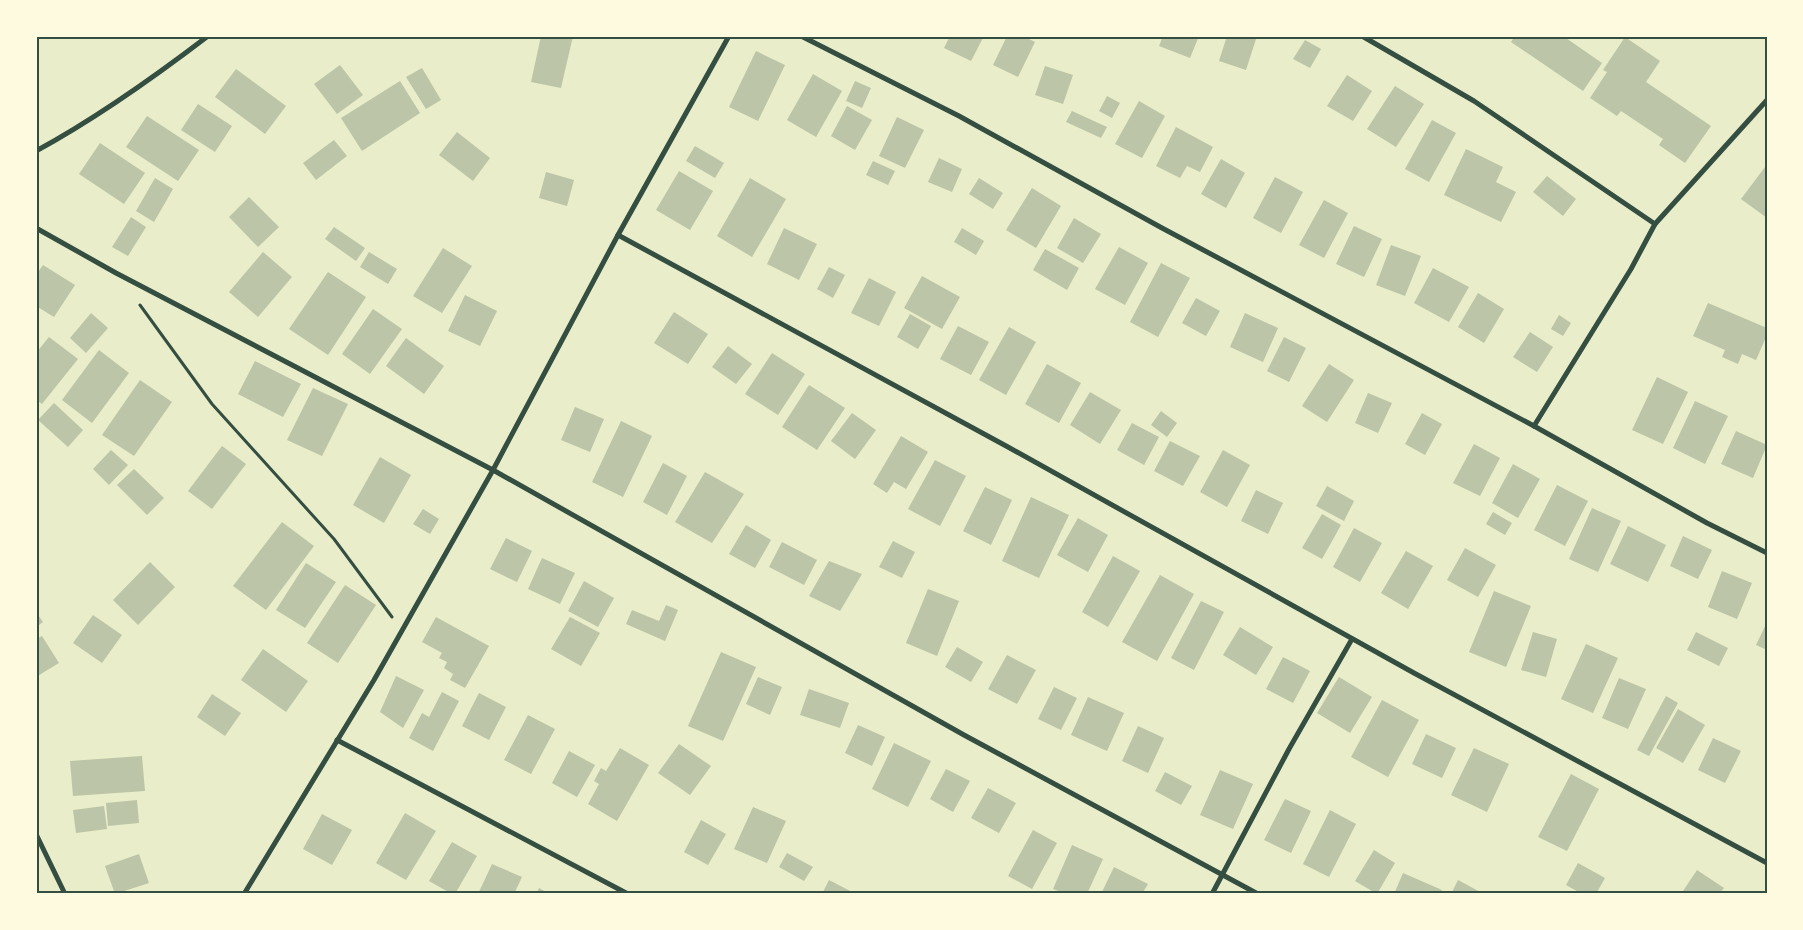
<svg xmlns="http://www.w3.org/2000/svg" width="1803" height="930" viewBox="0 0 1803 930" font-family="Commissioner,sans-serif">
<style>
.building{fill:#bcc5a7}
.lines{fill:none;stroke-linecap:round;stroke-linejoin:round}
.path{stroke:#344e41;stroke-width:3}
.minor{stroke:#344e41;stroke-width:5}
.neatline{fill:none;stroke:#344e41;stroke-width:2}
</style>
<rect width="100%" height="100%" fill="#e9edc9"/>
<g class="building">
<polygon points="541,36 573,36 561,88 531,82"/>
<polygon points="950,36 984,36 971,61 944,48"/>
<polygon points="1007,36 1023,36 1035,42 1018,77 993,65"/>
<polygon points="1163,36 1199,36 1190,58 1159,46"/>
<polygon points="1227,36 1257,36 1246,70 1219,61"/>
<polygon points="1515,36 1563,36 1602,63 1583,91 1511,42"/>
<polygon points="1625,37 1660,61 1646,82 1711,126 1685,163 1659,145 1663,139 1621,111 1617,116 1590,98 1607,72 1603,70"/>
<polygon points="1305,40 1321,49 1310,68 1293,59"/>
<polygon points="756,51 785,65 758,121 729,107"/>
<polygon points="340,65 363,95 337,114 314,84"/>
<polygon points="1045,66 1073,75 1063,104 1035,95"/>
<polygon points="422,68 441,100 426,109 406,77"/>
<polygon points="236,69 286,106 265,134 215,97"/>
<polygon points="813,74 842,91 816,137 787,120"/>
<polygon points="1347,75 1372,91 1353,121 1327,106"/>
<polygon points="400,81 420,113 362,151 341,118"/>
<polygon points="855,81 871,88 862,108 846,101"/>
<polygon points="1395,86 1424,104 1396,147 1367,129"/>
<polygon points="1107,96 1120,103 1112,118 1099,111"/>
<polygon points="1139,101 1165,116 1142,158 1115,144"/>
<polygon points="198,104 232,126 215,152 181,130"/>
<polygon points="847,106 872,120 855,150 831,136"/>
<polygon points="1072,111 1107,127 1101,138 1066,122"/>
<polygon points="147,116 199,150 178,181 126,147"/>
<polygon points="897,117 924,130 905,168 879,156"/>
<polygon points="1432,120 1456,133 1429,182 1405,169"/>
<polygon points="1176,127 1213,147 1200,172 1187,166 1180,178 1156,166"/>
<polygon points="457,132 490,158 473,181 439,155"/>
<polygon points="334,140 347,156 316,180 303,163"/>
<polygon points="100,143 145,173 124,204 79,174"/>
<polygon points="695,146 724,163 715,178 686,161"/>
<polygon points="1466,149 1503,167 1496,182 1516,192 1501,222 1444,195"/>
<polygon points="939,158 962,169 952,192 928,182"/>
<polygon points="1221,159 1245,173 1226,208 1201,194"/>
<polygon points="873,161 895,171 888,185 866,175"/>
<polygon points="1765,167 1767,169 1767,218 1741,199"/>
<polygon points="679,171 713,191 690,230 656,210"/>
<polygon points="546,172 574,180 567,206 539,198"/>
<polygon points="1547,176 1576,199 1563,216 1533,192"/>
<polygon points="1275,177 1303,192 1281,233 1253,218"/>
<polygon points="155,178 173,189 154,222 136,211"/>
<polygon points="750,178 786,199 752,257 717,236"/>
<polygon points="979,178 1003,193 993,209 969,194"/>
<polygon points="1032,188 1061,206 1036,248 1006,230"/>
<polygon points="249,197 279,227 258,247 229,217"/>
<polygon points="1324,200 1348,213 1324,258 1299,245"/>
<polygon points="131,217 146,227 128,256 112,247"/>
<polygon points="1074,218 1101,234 1083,263 1057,248"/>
<polygon points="1354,226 1382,239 1364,277 1336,264"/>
<polygon points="334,227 365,248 356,261 325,239"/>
<polygon points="784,228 817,244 799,280 767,264"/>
<polygon points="962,228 984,241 976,255 954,242"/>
<polygon points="1391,245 1421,256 1405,296 1376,285"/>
<polygon points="1119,247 1148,263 1125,305 1095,289"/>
<polygon points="443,248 472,266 442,313 413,296"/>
<polygon points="1045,249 1079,268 1067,290 1033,270"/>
<polygon points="263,252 292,277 258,317 229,292"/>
<polygon points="369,252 397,269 388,284 360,267"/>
<polygon points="1161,263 1190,278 1158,337 1130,322"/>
<polygon points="43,265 75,285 54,317 36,306 36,275"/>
<polygon points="829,267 845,275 833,298 817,289"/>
<polygon points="1433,268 1469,287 1449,322 1414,303"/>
<polygon points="328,272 366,297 328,355 289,329"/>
<polygon points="922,276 960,297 942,329 904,308"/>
<polygon points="869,278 896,292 879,326 851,313"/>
<polygon points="1478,293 1504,309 1484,343 1458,327"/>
<polygon points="465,295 497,311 480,346 448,331"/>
<polygon points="1196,298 1220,311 1206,336 1182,323"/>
<polygon points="1708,303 1767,328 1767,335 1756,360 1742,354 1738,364 1722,357 1725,350 1693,336"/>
<polygon points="373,309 402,329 370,374 342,354"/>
<polygon points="674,312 708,334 688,364 654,343"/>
<polygon points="91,313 108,328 86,353 70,338"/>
<polygon points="1245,313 1278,328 1263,362 1230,347"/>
<polygon points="910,314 931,326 918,349 897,337"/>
<polygon points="1559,315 1571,323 1563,336 1551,329"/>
<polygon points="958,326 989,342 971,375 940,359"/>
<polygon points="1009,327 1036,342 1006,395 979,380"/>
<polygon points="1530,332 1553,347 1537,372 1513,357"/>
<polygon points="49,337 78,359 42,404 36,400 36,353"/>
<polygon points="1284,337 1306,348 1289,382 1267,371"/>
<polygon points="406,338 444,366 424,394 386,366"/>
<polygon points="728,346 752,364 736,384 712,367"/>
<polygon points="99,350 129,373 92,423 62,400"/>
<polygon points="772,353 805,374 778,415 745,394"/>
<polygon points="255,361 301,384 283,417 238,394"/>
<polygon points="1047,364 1081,383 1059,423 1025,404"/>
<polygon points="1329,364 1354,380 1327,422 1302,406"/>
<polygon points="1657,377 1688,392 1663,444 1632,430"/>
<polygon points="140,380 172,402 134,456 102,435"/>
<polygon points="809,385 845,408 817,450 782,427"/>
<polygon points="313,388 348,404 322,456 287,440"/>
<polygon points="1090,392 1121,410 1100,444 1070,425"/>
<polygon points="1368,393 1392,403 1378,433 1355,423"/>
<polygon points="1695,401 1728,416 1705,464 1673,448"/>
<polygon points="54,403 83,430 68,447 38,420"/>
<polygon points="575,407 604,419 590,452 561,440"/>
<polygon points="1161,411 1177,423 1167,437 1151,425"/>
<polygon points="852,413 876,430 855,459 831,441"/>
<polygon points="1422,413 1442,424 1425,455 1405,444"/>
<polygon points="621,421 652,436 623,497 592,482"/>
<polygon points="1132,423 1159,437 1144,465 1117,450"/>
<polygon points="1736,431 1767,445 1753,478 1721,464"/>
<polygon points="901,436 928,452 906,489 894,482 887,493 873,484"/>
<polygon points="1170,441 1200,456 1183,486 1154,471"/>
<polygon points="1474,444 1500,458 1480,496 1453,483"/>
<polygon points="222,446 246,464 212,509 188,491"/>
<polygon points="111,450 128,465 109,485 93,469"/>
<polygon points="1223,450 1250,465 1227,507 1200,492"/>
<polygon points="380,457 411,475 384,523 353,505"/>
<polygon points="935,460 966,476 940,526 908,509"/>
<polygon points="663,463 687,476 667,515 643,502"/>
<polygon points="1513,464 1540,479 1518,518 1492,503"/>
<polygon points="134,469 164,498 147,515 117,485"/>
<polygon points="705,472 744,494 712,543 675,522"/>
<polygon points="1557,485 1588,501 1565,546 1534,530"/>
<polygon points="1327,486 1354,501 1344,521 1316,506"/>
<polygon points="985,487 1012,500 991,545 963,531"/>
<polygon points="1256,490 1283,503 1268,534 1241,521"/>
<polygon points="1031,497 1069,515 1039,578 1002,561"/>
<polygon points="1592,508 1621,521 1598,572 1569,559"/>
<polygon points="423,509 439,519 430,534 413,524"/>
<polygon points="1493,512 1512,523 1505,535 1486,524"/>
<polygon points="1322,514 1341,525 1322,559 1302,548"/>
<polygon points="1078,518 1108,535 1088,572 1057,555"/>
<polygon points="282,522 314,546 266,610 233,586"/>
<polygon points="746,525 771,540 755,568 729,554"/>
<polygon points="1628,526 1666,545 1648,582 1610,564"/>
<polygon points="1354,528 1382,543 1360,582 1333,567"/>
<polygon points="1683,536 1712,550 1698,579 1670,566"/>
<polygon points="506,538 532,551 517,582 490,569"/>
<polygon points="893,541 915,552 902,578 879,567"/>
<polygon points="782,542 817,560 804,585 769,567"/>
<polygon points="1465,548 1496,565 1478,597 1447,580"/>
<polygon points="1406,551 1433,566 1408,609 1381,593"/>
<polygon points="1113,556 1140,571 1108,627 1082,612"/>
<polygon points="542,558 575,573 560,604 528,589"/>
<polygon points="829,561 862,574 840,611 809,596"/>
<polygon points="150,562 175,587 138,625 113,600"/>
<polygon points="306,563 336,582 305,628 276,610"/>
<polygon points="1722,571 1752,583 1737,619 1708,607"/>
<polygon points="1160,575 1194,594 1157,661 1122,642"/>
<polygon points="584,581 614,598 598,627 568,611"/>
<polygon points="345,585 376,605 338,663 307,643"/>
<polygon points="928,589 959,601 937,656 906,643"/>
<polygon points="1494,591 1531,606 1506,667 1469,652"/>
<polygon points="1201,601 1224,612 1194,670 1171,658"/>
<polygon points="666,605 678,610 665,641 626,624 632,610 659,621"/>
<polygon points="36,612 43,622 36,627"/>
<polygon points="93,615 122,635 102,663 73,643"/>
<polygon points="436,617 489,646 465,688 450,680 453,674 444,668 447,662 439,658 442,653 422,642"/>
<polygon points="570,617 600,633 581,666 551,649"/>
<polygon points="1767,622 1767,650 1756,645"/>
<polygon points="1240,627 1273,647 1256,675 1223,655"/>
<polygon points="1533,632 1557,639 1546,677 1521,670"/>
<polygon points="1696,632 1728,648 1719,666 1687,650"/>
<polygon points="42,636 59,663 36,677 36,639"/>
<polygon points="1586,644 1618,658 1593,713 1561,699"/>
<polygon points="957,647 983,662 971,682 945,667"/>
<polygon points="263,649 308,681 286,712 241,680"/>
<polygon points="721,652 756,667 723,741 688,726"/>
<polygon points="1007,655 1036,670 1017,704 988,689"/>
<polygon points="1283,657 1310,671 1293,703 1266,689"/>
<polygon points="396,676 424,690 403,728 380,712"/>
<polygon points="758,677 782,687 770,715 746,704"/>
<polygon points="1339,677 1372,697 1350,733 1317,713"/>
<polygon points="1619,678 1646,689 1628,729 1602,718"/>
<polygon points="1054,687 1077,698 1061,730 1038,719"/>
<polygon points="809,689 849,703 840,728 800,715"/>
<polygon points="442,692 459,701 433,751 409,738 422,713 429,717"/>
<polygon points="479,693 506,707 489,740 462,726"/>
<polygon points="212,694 241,713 225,736 197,717"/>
<polygon points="1666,696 1678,703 1649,756 1637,750"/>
<polygon points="1088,697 1124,713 1107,751 1071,735"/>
<polygon points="1382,700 1419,720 1388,777 1351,757"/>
<polygon points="1678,709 1705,725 1683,763 1656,748"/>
<polygon points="528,715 555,729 531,774 504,760"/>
<polygon points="858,725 885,737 872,766 845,753"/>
<polygon points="1138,726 1164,738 1148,773 1122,761"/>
<polygon points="1426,734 1456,748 1442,778 1412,764"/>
<polygon points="1713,738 1741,751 1725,783 1698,770"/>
<polygon points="894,743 931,761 908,807 872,789"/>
<polygon points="679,744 711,766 690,795 658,773"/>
<polygon points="620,748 649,765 617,821 588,804 599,784 594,781 601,768 606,771"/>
<polygon points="1474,748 1509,764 1487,812 1451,795"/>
<polygon points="569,751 595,765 577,797 552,783"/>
<polygon points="142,756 145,791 73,796 70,761"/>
<polygon points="946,769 970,781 953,812 930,799"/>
<polygon points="1220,770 1253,784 1233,829 1200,815"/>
<polygon points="1165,772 1192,786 1181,805 1155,791"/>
<polygon points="1571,774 1599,789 1567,851 1538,837"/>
<polygon points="988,788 1016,803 999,833 971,818"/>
<polygon points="1285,799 1311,811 1291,853 1264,840"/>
<polygon points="137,800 139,823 108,826 106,803"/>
<polygon points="104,806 107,829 76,833 73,810"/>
<polygon points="753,807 786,821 767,863 734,849"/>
<polygon points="1330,810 1356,824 1329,877 1303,864"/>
<polygon points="405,813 436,831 406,880 376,863"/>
<polygon points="322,814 352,830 332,865 303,849"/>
<polygon points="701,820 726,834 708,865 684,852"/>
<polygon points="1033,830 1057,843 1032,889 1008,876"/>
<polygon points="452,842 477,856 455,894 452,894 429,881"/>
<polygon points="1072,845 1103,859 1087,894 1066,894 1053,889"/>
<polygon points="1374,850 1395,863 1377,894 1355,881"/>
<polygon points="787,853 813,867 804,881 779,867"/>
<polygon points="139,854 149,883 115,894 105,866"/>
<polygon points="1578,863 1605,878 1596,894 1582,894 1566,885"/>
<polygon points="492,864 522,877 514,894 478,894"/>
<polygon points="1114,867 1148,884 1142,894 1101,894"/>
<polygon points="1697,870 1724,888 1719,894 1681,894"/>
<polygon points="1403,873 1442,890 1440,894 1394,894"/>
<polygon points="829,880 856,894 822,894"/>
<polygon points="1458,880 1484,894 1451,894"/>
<polygon points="539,888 550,894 536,894"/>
</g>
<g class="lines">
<polyline class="path" points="140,305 212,404 334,539 392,617"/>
<g class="minor">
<polyline points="801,36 959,116 1162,228 1534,426 1707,523 1767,553"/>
<polyline points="1362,36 1474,101 1655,224"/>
<path d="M36 151C97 118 153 78 208 36"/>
<polyline points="36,228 116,273 493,470 964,735 1258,894"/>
<polyline points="618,235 1008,447 1414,673 1767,863"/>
<polyline points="1534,426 1631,269 1655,224 1767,100"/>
<polyline points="337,740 628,894"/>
<polyline points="36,834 65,894"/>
<polyline points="244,894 374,680 493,470 618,235 729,36"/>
<polyline points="1212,894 1289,749 1352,639"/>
</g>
</g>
<rect width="1803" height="930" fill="none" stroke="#fefae0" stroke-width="75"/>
<rect x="38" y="38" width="1728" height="854" class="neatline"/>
</svg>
